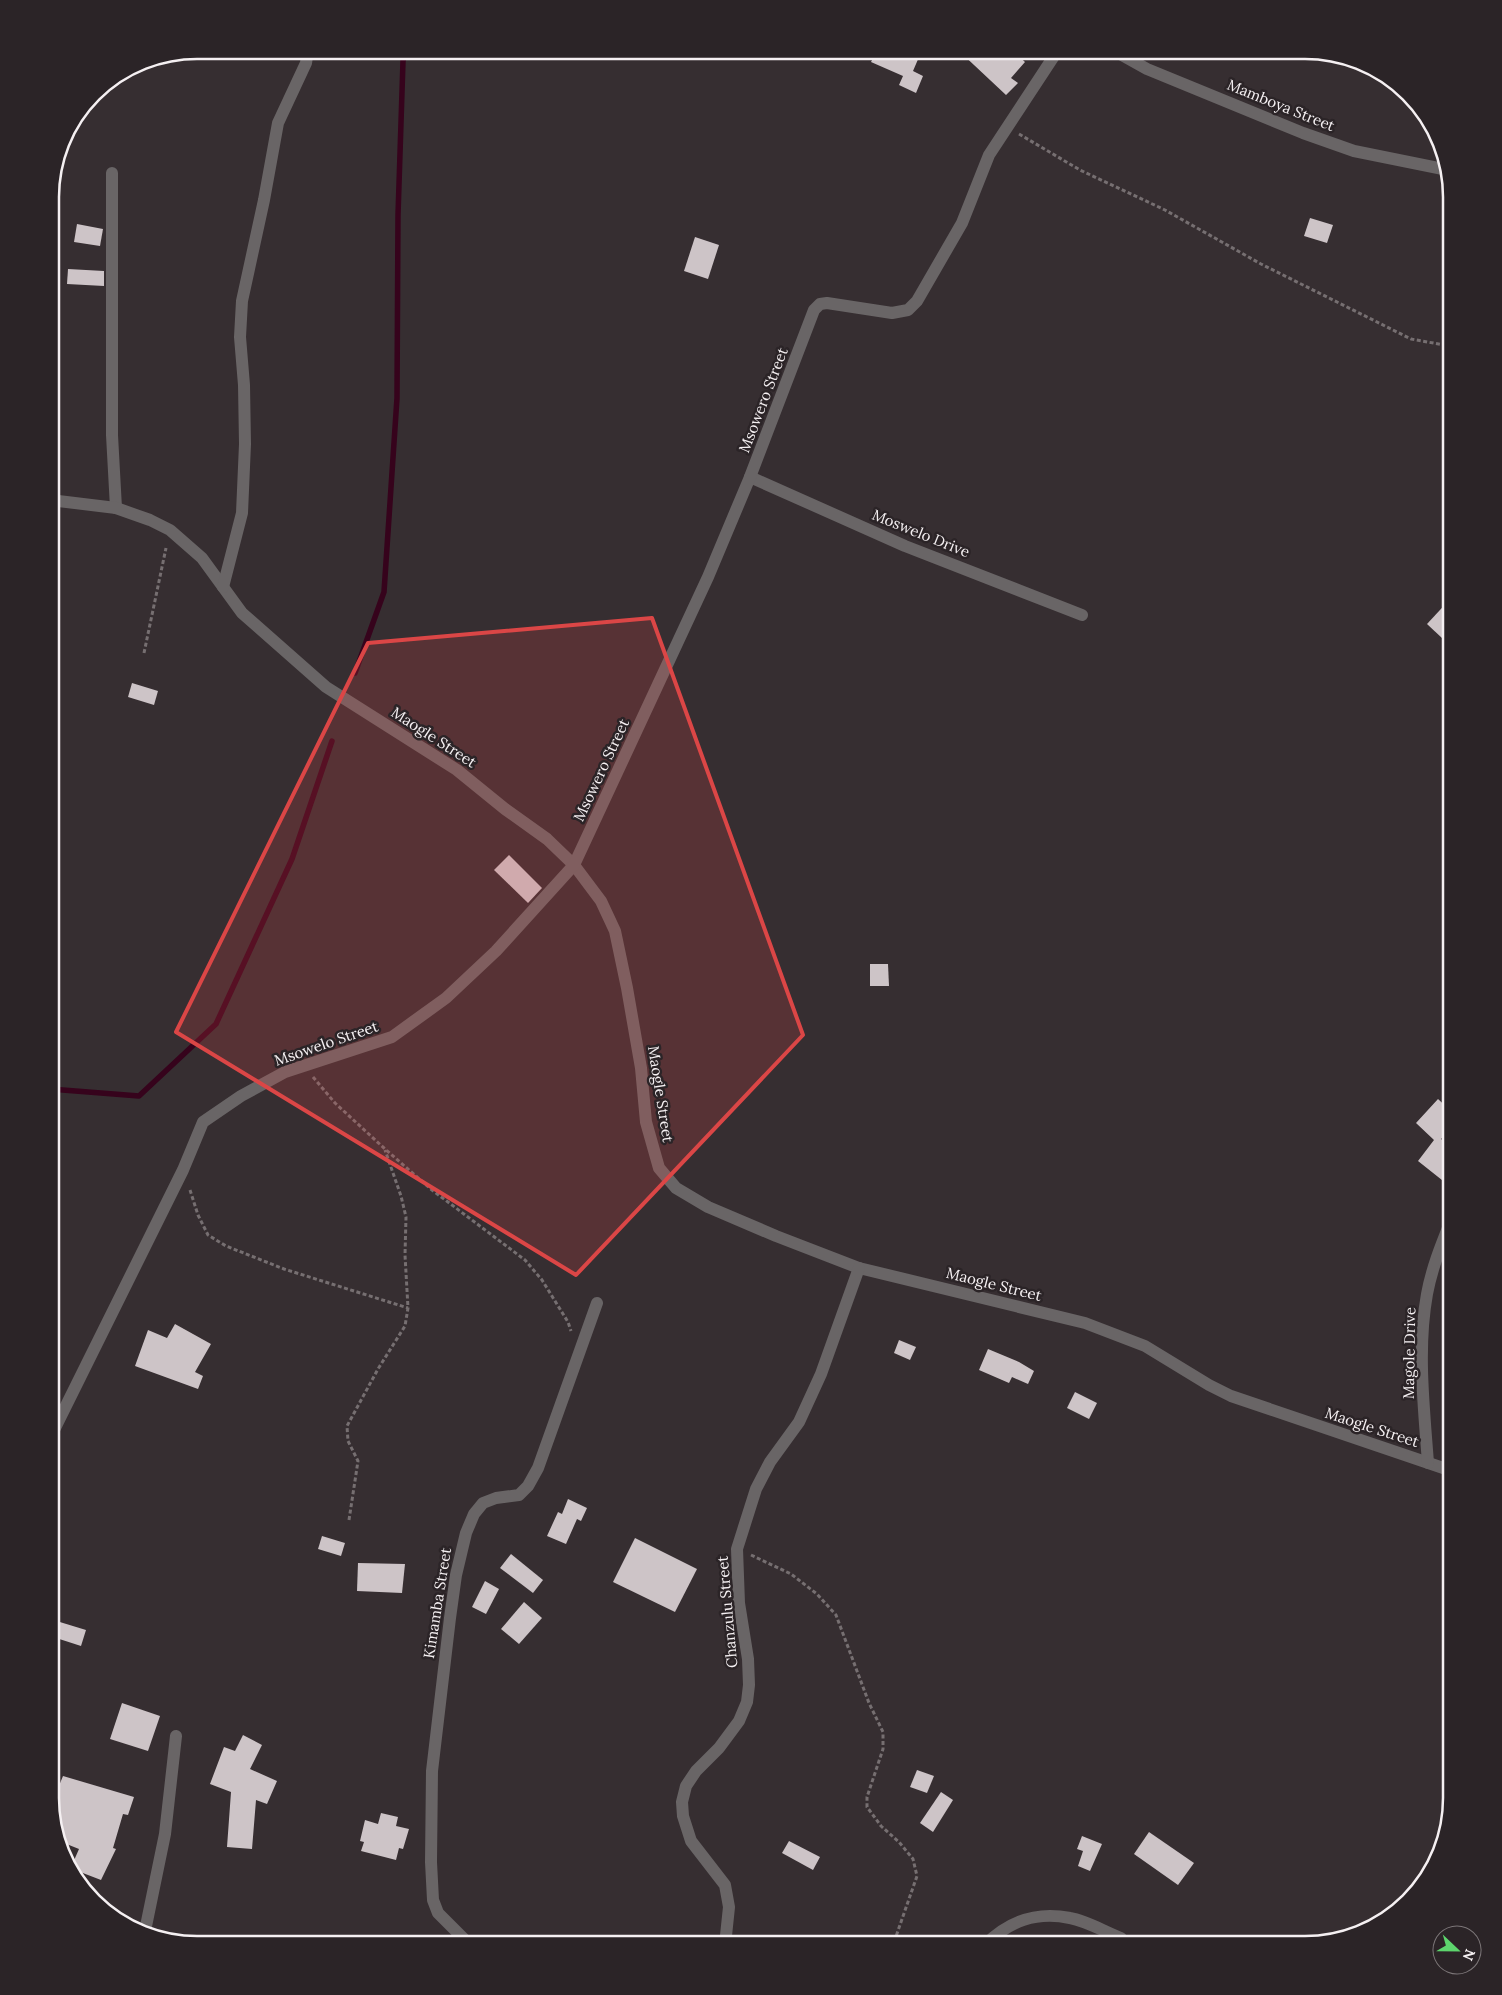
<svg xmlns="http://www.w3.org/2000/svg" width="1502" height="1995" viewBox="0 0 1502 1995" font-family="Lora,serif">
<style>
.lines{fill:none;stroke-linecap:round;stroke-linejoin:round}
.stream{stroke:#36031c;stroke-width:5.5}
.building{fill:#cdc4c7}
.path{stroke:#766f71;stroke-width:3;stroke-dasharray:4 2.5;stroke-linecap:butt}
.street{stroke:#696566;stroke-width:12}
.marked{fill:#db4646;fill-opacity:0.2;stroke:#db4646;stroke-width:4;stroke-linejoin:round}
.labels{text-anchor:middle;dominant-baseline:central;stroke-width:5;stroke-linejoin:round;paint-order:stroke}
.street-label{font-size:15px;fill:#f5f0f2;stroke:#2b2427}
.rim{fill:none;stroke:#f5f0f2;stroke-width:2.5}
</style>
<rect width="100%" height="100%" fill="#362e31"/>
<g class="lines">
<g class="stream">
<polyline points="355,673 384,592 397,398 398,215 403,61 406,50"/>
<polyline points="50,1089 139,1096 216,1024 292,859 332,741"/>
</g>
</g>
<g class="building">
<polygon points="877,50 922,50 913,71 923,76 916,93 899,85 903,76 871,62"/>
<polygon points="958,50 1012,50 1025,62 1011,78 1018,83 1006,95"/>
<polygon points="1310,218 1333,225 1327,243 1304,236"/>
<polygon points="77,224 103,229 100,246 74,242"/>
<polygon points="695,237 719,245 708,279 684,271"/>
<polygon points="68,269 104,271 104,286 67,284"/>
<polygon points="1452,597 1452,628 1443,639 1427,624"/>
<polygon points="132,683 158,691 154,705 128,697"/>
<polygon points="509,855 542,888 528,903 494,870"/>
<polygon points="870,964 888,964 889,986 870,986"/>
<polygon points="1438,1099 1452,1112 1452,1127 1441,1139 1452,1148 1452,1188 1418,1161 1434,1140 1416,1123"/>
<polygon points="175,1324 211,1344 195,1372 203,1376 198,1389 135,1366 148,1330 167,1338"/>
<polygon points="899,1340 916,1347 910,1360 894,1353"/>
<polygon points="988,1349 1019,1362 1034,1371 1028,1384 1012,1377 1009,1383 979,1370"/>
<polygon points="1075,1392 1097,1403 1089,1419 1067,1408"/>
<polygon points="568,1499 587,1508 581,1521 577,1519 566,1544 547,1536 558,1512 562,1514"/>
<polygon points="322,1536 345,1543 341,1556 318,1549"/>
<polygon points="635,1538 697,1569 675,1612 613,1582"/>
<polygon points="511,1554 543,1580 533,1593 500,1568"/>
<polygon points="358,1563 405,1564 402,1593 357,1591"/>
<polygon points="485,1581 499,1589 486,1614 472,1607"/>
<polygon points="524,1602 542,1618 519,1644 501,1629"/>
<polygon points="50,1619 86,1630 81,1646 50,1636"/>
<polygon points="122,1703 160,1716 148,1751 110,1739"/>
<polygon points="243,1735 262,1745 250,1769 277,1781 267,1804 256,1800 252,1849 227,1847 231,1792 210,1784 224,1747 235,1751"/>
<polygon points="917,1770 934,1776 927,1793 910,1787"/>
<polygon points="63,1776 134,1797 128,1815 123,1814 113,1848 116,1849 101,1880 75,1870 76,1867 72,1865 79,1849 64,1843 52,1803"/>
<polygon points="941,1792 953,1800 933,1832 920,1823"/>
<polygon points="381,1813 398,1817 396,1826 409,1829 403,1849 399,1848 396,1860 361,1851 364,1842 360,1841 365,1820 378,1824"/>
<polygon points="1149,1832 1194,1863 1178,1885 1134,1854"/>
<polygon points="1082,1836 1102,1844 1090,1871 1078,1866 1083,1851 1077,1849"/>
<polygon points="789,1841 820,1857 813,1870 782,1853"/>
</g>
<g class="lines">
<g class="path">
<polyline points="1019,134 1080,170 1165,210 1261,264 1411,339 1444,345 1452,344"/>
<polyline points="144,653 166,548"/>
<polyline points="313,1077 335,1103 385,1149 432,1190 525,1260 542,1280 568,1322 571,1331"/>
<polyline points="190,1190 198,1215 208,1235 226,1246 284,1269 408,1308"/>
<polyline points="349,1520 358,1461 348,1441 347,1426 378,1369 405,1326 408,1308 405,1255 406,1217 401,1196 385,1150"/>
<polyline points="751,1555 791,1574 817,1594 836,1615 869,1703 883,1732 883,1749 867,1797 867,1807 881,1826 899,1842 913,1859 917,1876 893,1945"/>
</g>
<g class="street">
<polyline points="1113,50 1147,69 1303,133 1354,151 1443,169"/>
<polyline points="112,173 112,435 116,508"/>
<polyline points="750,477 905,546 1082,615"/>
<polyline points="50,500 116,508 150,520 170,530 202,558 242,613 326,687 457,770 505,809 547,839 574,865 601,901 615,931 627,988 641,1068 646,1122 659,1168 676,1188 708,1207 776,1236 859,1268 1085,1323 1145,1346 1209,1385 1231,1396 1452,1471"/>
<polyline points="223,587 242,513 245,444 244,385 240,337 242,301 264,200 278,123 306,63 308,50"/>
<polyline points="50,1438 183,1170 203,1122 241,1096 285,1072 392,1037 446,998 496,951 574,865 708,577 750,477 814,310 820,304 827,303 892,313 908,310 917,301 962,223 989,155 1058,50"/>
<path d="M1428 1463C1424 1408 1417 1349 1427 1294 1432 1267 1442 1243 1452 1218"/>
<polyline points="145,1931 165,1834 176,1736"/>
<polyline points="470,1945 438,1913 433,1900 431,1862 432,1771 450,1618 456,1575 466,1533 474,1514 483,1503 496,1498 519,1495 528,1486 538,1468 597,1303"/>
<polyline points="725,1945 729,1907 725,1885 691,1841 683,1816 682,1802 686,1786 696,1771 719,1748 739,1721 747,1702 749,1685 748,1659 739,1603 737,1549 756,1489 770,1462 799,1422 821,1374 859,1268"/>
<path d="M985 1945C1009 1921 1036 1911 1070 1918 1087 1921 1105 1932 1121 1938"/>
</g>
</g>
<path class="marked" d="M652 618 803 1035 576 1275 176 1032 368 643Z"/>
<g class="labels">
<g class="street-label">
<text transform="translate(1281 105) rotate(22)">Mamboya Street</text>
<text transform="translate(763 400) rotate(-69)">Msowero Street</text>
<text transform="translate(921 533) rotate(22)">Moswelo Drive</text>
<text transform="translate(434 737) rotate(33)">Maogle Street</text>
<text transform="translate(601 770) rotate(-65)">Msowero Street</text>
<text transform="translate(326 1043) rotate(-19)">Msowelo Street</text>
<text transform="translate(661 1094) rotate(81)">Maogle Street</text>
<text transform="translate(994 1284) rotate(14)">Maogle Street</text>
<text transform="translate(1409 1353) rotate(-89)">Magole Drive</text>
<text transform="translate(1372 1427) rotate(18)">Maogle Street</text>
<text transform="translate(437 1603) rotate(-81)">Kimamba Street</text>
<text transform="translate(727 1612) rotate(-95)">Chanzulu Street</text>
</g>
</g>
<path d="M0 0H1502V1995H0ZM197 59H1305A138 138 0 0 1 1443 197V1798A138 138 0 0 1 1305 1936H197A138 138 0 0 1 59 1798V197A138 138 0 0 1 197 59Z" fill="#2b2427" fill-rule="evenodd"/>
<path class="rim" d="M197 59H1305A138 138 0 0 1 1443 197V1798A138 138 0 0 1 1305 1936H197A138 138 0 0 1 59 1798V197A138 138 0 0 1 197 59Z"/>
<g transform="translate(1457 1950) rotate(112)"><circle r="24" fill="#2b2427" stroke="#7c7678"/>
<path d="M0-4L9 19L0 12L-9 19Z" fill="#5dd56d"/>
<text y="-8" font-size="14" font-weight="bold" text-anchor="middle" fill="#f5f0f2">N</text>
</g>
</svg>
